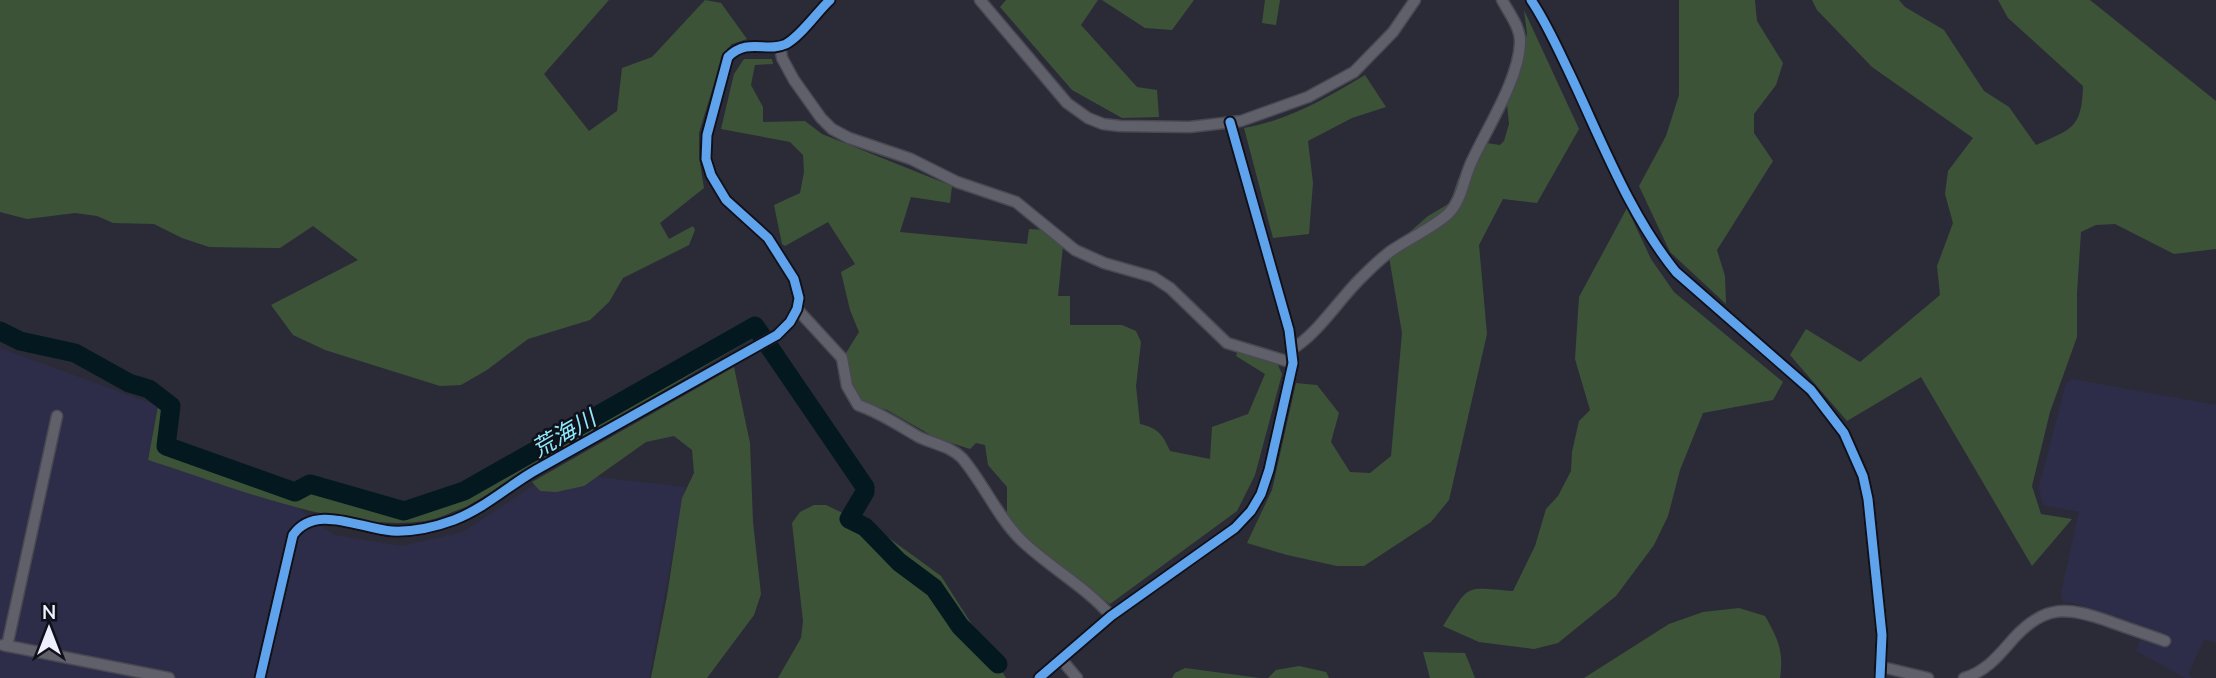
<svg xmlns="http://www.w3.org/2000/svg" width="2216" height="678" viewBox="0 0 2216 678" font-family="'Nunito Sans','Noto Sans JP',sans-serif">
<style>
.built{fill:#2e2d49}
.forest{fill:#3c5338}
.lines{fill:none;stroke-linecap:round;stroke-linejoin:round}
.river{stroke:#04191f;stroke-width:19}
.minor-casing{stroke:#494953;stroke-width:13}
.minor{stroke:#60606a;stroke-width:10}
.cycleway-casing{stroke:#10101b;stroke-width:13}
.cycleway{stroke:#60a3ed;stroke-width:9}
.labels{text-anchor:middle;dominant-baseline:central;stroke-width:5;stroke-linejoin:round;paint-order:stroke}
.water-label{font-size:23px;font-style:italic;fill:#8de9f9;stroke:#10101b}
</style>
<rect width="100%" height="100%" fill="#2b2b38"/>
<g class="built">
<polygon points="0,348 158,406 148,460 298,508 334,535 402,546 463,532 554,472 685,487 649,678 0,678"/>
<polygon points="2072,379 2216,405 2216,643 2204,639 2188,674 2193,678 2186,678 2136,651 2146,627 2074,603 2063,602 2061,593 2079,512 2043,505 2039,487 2066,383"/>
</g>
<g class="forest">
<polygon points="0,0 609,0 544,74 589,131 617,111 622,68 652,57 705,0 721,3 747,39 732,44 723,54 699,133 699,157 704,188 660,223 669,239 693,226 695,230 689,245 623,278 609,302 590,320 528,339 487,370 461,385 440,386 325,350 293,335 271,305 358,260 313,226 280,248 209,247 182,238 154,224 113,223 97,216 75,213 27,219 0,212"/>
<polygon points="1006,0 1098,0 1081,25 1137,87 1157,90 1159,117 1122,118 1072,90 1000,7"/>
<polygon points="1102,0 1194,0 1172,30 1145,28"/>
<polygon points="1265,0 1280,0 1276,25 1262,23"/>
<polygon points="1679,0 1755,0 1757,21 1783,63 1776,85 1754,114 1754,133 1773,161 1717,250 1725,276 1726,304 1670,252 1639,186 1666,136 1679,95"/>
<path d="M1812 0H1899L1905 7 1944 30 1984 91 2009 107 2036 145C2071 129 2082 129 2083 86L2008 18 1998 0H2090L2216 101V249L2174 254 2115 224 2096 225 2081 232 2077 293V337L2050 412 2032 486 2041 514 2072 519 2032 566 1921 377 1847 421 1790 355 1806 329 1860 362 1940 295 1937 266 1953 223 1945 194 1948 171 1973 138 1872 67 1817 10Z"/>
<polygon points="1524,10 1579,129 1537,203 1503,199 1479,245 1487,334 1449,500 1431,522 1364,566 1337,566 1287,555 1247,543 1272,490 1296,383 1317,385 1339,413 1331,442 1350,472 1370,473 1391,456 1402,333 1388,251 1428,216 1450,203 1458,179 1480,142 1500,145 1504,141 1509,124 1507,104 1527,34"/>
<path d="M744 59H772L773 64 755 65 751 85 763 107V122L805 121 822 134 952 186 950 203 911 197 900 232 1027 244 1029 229 1045 230 1063 246 1058 296H1070V325H1122L1136 331 1141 342 1136 386 1140 424C1158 428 1163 435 1170 451L1210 459 1212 427 1248 414 1265 374 1236 356 1238 351 1277 363 1282 374 1255 475 1237 511 1110 604 1022 537 1007 518V487L988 465 985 445 976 443 970 449 936 438 887 410 864 403 856 396 848 375 846 353 859 332 850 310 841 272 855 264 828 222 785 246 782 244 774 205 800 193 804 172 803 155 790 142 721 129 734 74Z"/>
<path d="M1365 75 1386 107 1352 118 1308 141 1313 183 1309 234 1273 238 1244 128C1289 120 1327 98 1365 75Z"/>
<path d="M1627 208 1651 259 1674 292 1783 382 1773 400 1703 413 1680 470 1668 516 1654 545 1616 596 1558 643 1534 649 1479 642 1443 626C1470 583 1464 587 1513 591L1535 546 1546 509 1558 496 1571 471 1572 452 1579 421 1590 410 1575 359 1579 297Z"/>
<path d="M754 330 758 335 466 507C453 511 439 519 425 521 343 533 227 485 148 460L158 406 166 409 162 449 296 495 311 488 405 513 465 495 680 365Z"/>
<polygon points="734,367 750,443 753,522 761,594 754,615 707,678 651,678 667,596 682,498 694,473 692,450 674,436 646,442 584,486 556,492 540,491 532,482"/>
<polygon points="814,505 826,505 878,530 941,576 1006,678 778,678 801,638 803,621 792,523 800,512"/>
<path d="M1739 608 1765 616C1778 639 1784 651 1780 678H1584L1669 624 1703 612Z"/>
<polygon points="1423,652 1465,653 1475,678 1430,678"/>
<polygon points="1299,666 1326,672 1329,678 1268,678 1276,670"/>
<polygon points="1185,668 1260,678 1172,678 1175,673"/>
</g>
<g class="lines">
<polyline class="river" points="0,331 20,341 75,353 129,383 149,389 171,406 166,446 295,492 310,484 404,511 464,491 755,326 865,487 865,492 849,519 865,527 899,562 934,588 960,626 998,664"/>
<defs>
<g id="minor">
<polyline points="980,0 1067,103 1088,118 1103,124 1120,126 1190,127 1241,121 1308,97 1354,72 1393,32 1415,0"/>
<path d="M1531 0C1546 22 1557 47 1569 72 1601 139 1629 214 1676 272L1811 390 1844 433 1863 476 1868 499 1882 635 1880 678"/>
<polyline points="780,46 782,58 794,80 821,118 832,129 849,138 911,159 957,182 1016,202 1075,250 1104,263 1153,277 1170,288 1227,343 1293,363"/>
<path d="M797 309 842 358 847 386 858 405C881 413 898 425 919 437 934 444 950 446 962 458 984 484 997 516 1021 540 1050 568 1085 586 1111 616"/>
<path d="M1292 349C1317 335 1340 298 1362 277 1372 267 1383 256 1394 249 1412 237 1432 228 1448 214 1463 199 1463 179 1472 161 1487 128 1519 79 1520 43 1521 28 1509 13 1502 0"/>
<polyline points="3,645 169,678"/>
<polyline points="7,646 57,416"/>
<polyline points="1061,659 1077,678"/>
<polyline points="1882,667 1928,678"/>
<path d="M260 678 293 535C315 503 361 529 392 531 413 532 435 527 454 520 485 508 508 486 536 470 616 425 696 380 777 335L790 322 797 309 799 298 794 279 768 238 726 200 711 175 706 159 707 135 728 57C748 37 767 53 786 44 801 36 817 12 830 0"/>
<polyline points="1039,678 1111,616 1235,528 1251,511 1261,494 1269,470 1293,363 1289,330 1230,122"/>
<path d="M1964 678C1987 671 1999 655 2014 638 2045 604 2068 607 2108 621 2127 628 2146 634 2165 641"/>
</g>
</defs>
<use href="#minor" class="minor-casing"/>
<use href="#minor" class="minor"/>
<defs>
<g id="cycleway">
<path d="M1531 0C1546 22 1557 47 1569 72 1601 139 1629 214 1676 272L1811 390 1844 433 1863 476 1868 499 1882 635 1880 678"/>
<path d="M260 678 293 535C315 503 361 529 392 531 413 532 435 527 454 520 485 508 508 486 536 470 616 425 696 380 777 335L790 322 797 309 799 298 794 279 768 238 726 200 711 175 706 159 707 135 728 57C748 37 767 53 786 44 801 36 817 12 830 0"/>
<polyline points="1039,678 1111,616 1235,528 1251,511 1261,494 1269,470 1293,363 1289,330 1230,122"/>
</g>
</defs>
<use href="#cycleway" class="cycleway-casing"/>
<use href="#cycleway" class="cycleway"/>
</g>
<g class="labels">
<g class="water-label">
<text transform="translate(564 434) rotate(-30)">荒海川</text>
</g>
</g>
<g transform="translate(49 629)" stroke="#10101b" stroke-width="5" paint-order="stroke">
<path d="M0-5L12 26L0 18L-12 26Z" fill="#eff0fd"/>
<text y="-10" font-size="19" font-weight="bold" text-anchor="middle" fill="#eff0fd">N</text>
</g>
</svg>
